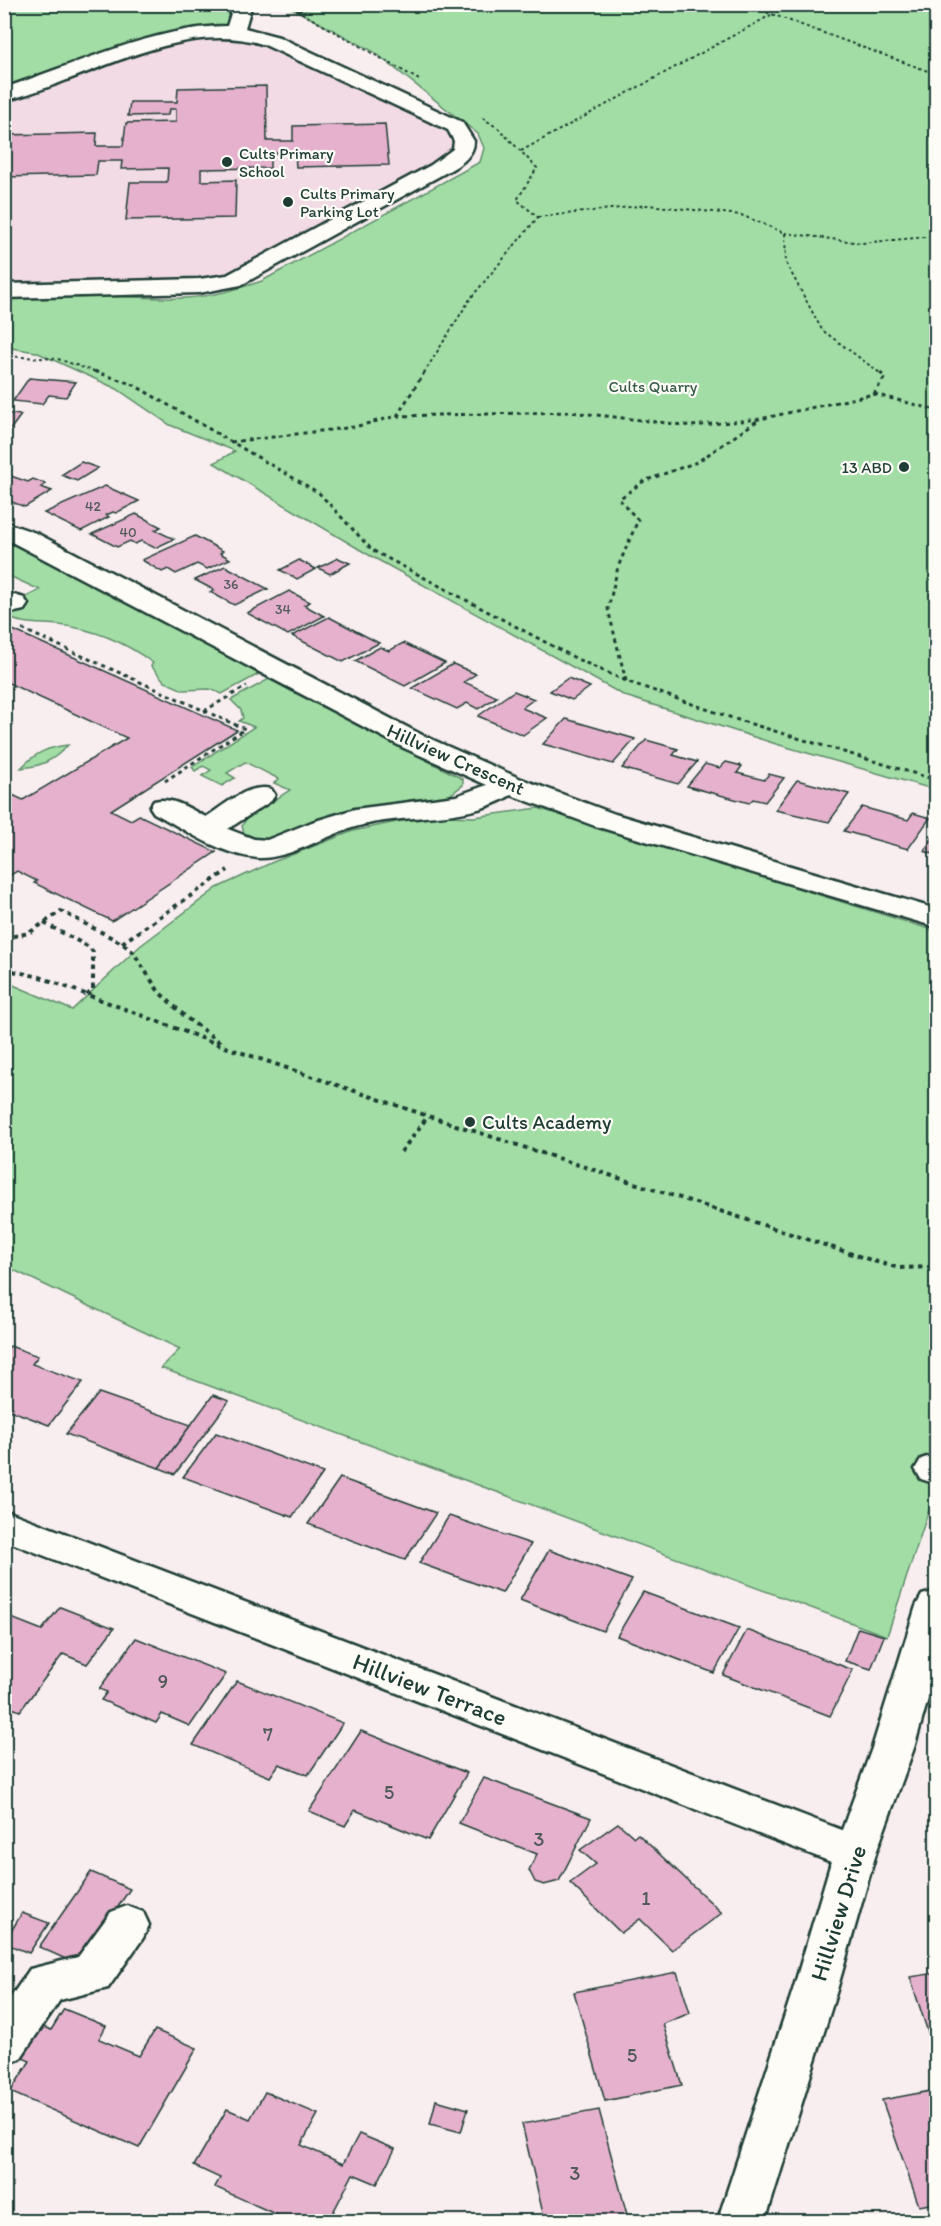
<svg xmlns="http://www.w3.org/2000/svg" width="941" height="2226" viewBox="0 0 941 2226" font-family="Itim,sans-serif">
<style>
.built{fill:#f2dbe5}
.green{fill:#a1dda4;stroke:#608d6c;stroke-width:1.5}
.building{fill:#e5b1cd;stroke:#1f3d34;stroke-width:1.5}
.lines{fill:none;stroke-linecap:round;stroke-linejoin:round}
.minor-casing{stroke:#1f3d34;stroke-width:5}
.path-far2{stroke:#1f3d34;stroke-width:2;stroke-dasharray:3 3;stroke-linecap:butt}
.path-far1{stroke:#1f3d34;stroke-width:3;stroke-dasharray:4 4;stroke-linecap:butt}
.path{stroke:#1f3d34;stroke-width:4;stroke-dasharray:4.5 4.5;stroke-linecap:butt}
.minor{fill:#fdfcf7;fill-rule:evenodd}
.poi-dot{fill:#1f3d34;stroke:#fdfcf7;stroke-width:2}
.labels{text-anchor:middle;dominant-baseline:central;stroke-width:4.5;stroke-linejoin:round;paint-order:stroke}
.far-number-label{font-size:14px;fill:#505a5a}
.far-poi-label{font-size:16px;fill:#1f3d34;stroke:#fdfcf7;text-anchor:start}
.far-park-label{font-size:16px;fill:#395d4a;stroke:#fdfcf7}
.street-label{font-size:20px;fill:#1f3d34;stroke:#fdfcf7}
.poi-label{font-size:20px;fill:#1f3d34;stroke:#fdfcf7;text-anchor:start}
.near-number-label{font-size:20px;fill:#505a5a}
.near-street-label{font-size:24px;fill:#1f3d34;stroke:#fdfcf7}
</style>
<rect width="100%" height="100%" fill="#f8edef"/>
<filter id="ink" filterUnits="userSpaceOnUse"><feTurbulence type="fractalNoise" baseFrequency=".0167" numOctaves="2"/><feDisplacementMap in="SourceGraphic" scale="12" xChannelSelector="R" yChannelSelector="G"/><feConvolveMatrix kernelMatrix="1 2 1 2 8 2 1 2 1" color-interpolation-filters="sRGB"/></filter>
<g filter="url(#ink)">
<polygon class="built" points="234,32 455,126 465,146 233,280 5,291 5,95 161,41"/>
<g class="green">
<polygon points="5,5 238,5 228,25 223,28 5,93"/>
<path d="M286 5H936V790L776 744 625 696 369 555 214 463 235 451 170 425 117 389 36 352 5 347 4 298C64 288 125 300 185 298 211 297 237 289 262 281L480 162 484 148 478 134 374 52Z"/>
<path d="M4 539 75 574 259 674 222 694 210 689 183 690 165 682 151 666 153 663C125 642 94 629 59 625 40 623 21 625 5 616V610L24 601 22 599 40 590 5 574Z"/>
<polygon points="269,679 463,779 463,785 447,797 436,800 416,799 366,808 274,839 261,840 244,833 242,826 246,819 290,790 274,783 279,779 245,762 227,773 235,778 222,786 202,776 211,770 203,766 195,771 192,767 254,727 239,721 243,718 241,710 231,700"/>
<path d="M68 745C53 761 42 766 21 768 35 753 48 747 68 745Z"/>
<polygon points="538,808 936,931 936,1489 887,1636 161,1368 180,1349 5,1266 4,981 72,1010 140,946 217,888 273,862 353,831 406,820 447,816 474,817"/>
</g>
<g class="building">
<polygon points="266,86 267,141 293,141 293,126 385,124 389,165 296,167 295,153 270,153 270,168 201,169 201,181 236,180 235,218 126,220 130,182 167,182 168,168 121,169 122,161 98,161 96,175 4,177 4,135 97,133 96,146 123,146 126,123 176,122 176,109 169,109 168,115 128,116 130,102 177,102 178,88"/>
<polygon points="29,378 76,382 66,397 49,395 42,404 13,401"/>
<polygon points="4,413 21,415 4,438"/>
<polygon points="81,462 98,468 77,481 61,475"/>
<polygon points="8,475 28,482 33,479 46,484 41,487 52,491 25,507 4,499 4,478"/>
<polygon points="105,486 139,501 116,513 113,512 106,515 109,517 81,531 44,513"/>
<polygon points="136,514 161,527 155,530 174,539 155,548 141,541 135,544 130,541 117,547 92,534"/>
<polygon points="195,536 223,551 220,553 230,559 207,569 197,564 176,574 168,569 162,572 142,560"/>
<polygon points="338,558 350,563 330,574 318,568"/>
<polygon points="299,560 316,569 297,579 280,570"/>
<polygon points="225,566 268,589 234,605 210,592 214,590 195,580"/>
<polygon points="289,591 310,602 304,605 324,616 288,635 247,613"/>
<polygon points="329,617 379,643 343,662 292,636"/>
<polygon points="4,626 237,730 111,810 131,820 139,815 216,852 112,921 34,883 37,881 17,871 4,879 4,791 23,800 127,738 4,681"/>
<polygon points="403,643 445,663 405,686 355,661 380,647 389,651"/>
<polygon points="453,664 476,674 464,682 497,697 478,709 467,703 457,709 412,688"/>
<polygon points="568,678 590,687 572,700 550,691"/>
<polygon points="514,691 534,699 522,708 547,718 523,735 478,716"/>
<polygon points="566,719 635,739 613,764 543,744"/>
<polygon points="646,740 678,749 673,755 697,762 678,784 622,768"/>
<polygon points="726,762 742,766 737,773 764,780 769,774 784,778 765,802 753,799 749,803 687,786 705,764 720,768"/>
<polygon points="797,780 849,794 829,822 775,810"/>
<polygon points="862,807 908,820 913,813 930,818 908,849 844,831"/>
<polygon points="936,833 936,855 924,851"/>
<polygon points="10,1346 38,1356 32,1364 83,1382 49,1425 4,1408 4,1352"/>
<polygon points="99,1393 191,1425 159,1468 66,1434"/>
<polygon points="213,1395 229,1401 175,1474 159,1468"/>
<polygon points="216,1433 323,1473 292,1517 183,1477"/>
<polygon points="340,1478 436,1513 405,1560 308,1524"/>
<polygon points="449,1516 531,1544 502,1593 419,1563"/>
<polygon points="549,1550 632,1580 603,1631 520,1600"/>
<polygon points="643,1592 739,1628 714,1673 617,1636"/>
<polygon points="60,1607 114,1628 87,1664 63,1654 20,1711 4,1705 4,1615 42,1630"/>
<polygon points="858,1628 884,1636 871,1669 845,1661"/>
<polygon points="747,1630 853,1670 830,1716 723,1675"/>
<polygon points="136,1638 226,1674 190,1726 162,1714 156,1723 101,1700 107,1692 99,1689"/>
<polygon points="237,1681 343,1723 308,1775 279,1764 270,1777 193,1745"/>
<polygon points="361,1731 467,1773 428,1840 355,1810 345,1826 309,1811"/>
<polygon points="484,1778 591,1818 559,1881 544,1885 535,1882 529,1870 537,1854 459,1823"/>
<polygon points="618,1823 634,1837 638,1834 722,1913 672,1950 640,1919 621,1933 570,1883 596,1864 580,1850"/>
<polygon points="91,1872 130,1889 79,1965 39,1947"/>
<polygon points="22,1913 49,1923 29,1953 4,1943"/>
<polygon points="677,1972 690,2013 663,2024 682,2085 605,2101 574,1992"/>
<polygon points="936,1973 936,2057 910,1977"/>
<polygon points="64,2009 106,2026 99,2039 139,2056 155,2030 197,2048 139,2148 10,2092 30,2061 8,2052 28,2021 51,2030"/>
<polygon points="936,2090 936,2203 919,2206 882,2100"/>
<polygon points="265,2092 318,2114 301,2145 343,2164 359,2134 395,2149 377,2184 353,2174 328,2222 293,2222 215,2187 220,2178 194,2166 227,2109 250,2119"/>
<polygon points="436,2100 468,2109 461,2132 430,2124"/>
<polygon points="599,2110 629,2222 545,2222 522,2124"/>
</g>
<g class="lines">
<defs>
<g id="minor">
<path d="M234 4H252L245 28 279 37 462 122 474 141C474 157 458 166 445 173L241 285 199 293 4 298V284L199 279 227 275 431 165 453 149 454 141 448 130 265 45C182 17 85 81 4 101V88C71 66 158 26 227 26Z"/>
<path d="M4 522 36 533 424 736 519 778 615 814 936 909V927L595 826 511 795C464 824 406 812 355 827 326 835 289 859 259 858 222 856 186 830 154 813L150 807 154 801C173 796 189 809 206 817 225 805 248 783 271 789L275 795 271 801 228 829 254 839 267 840 312 822 355 809 456 796 487 785 404 748 4 538Z"/>
<polygon points="4,592 24,598 28,604 24,610 15,612 4,609"/>
<polygon points="934,1455 936,1456 936,1484 921,1479 915,1469 921,1459"/>
<polygon points="4,1510 842,1830 872,1748 916,1606 922,1595 936,1591 936,1671 914,1748 876,1853 837,1990 765,2222 717,2222 793,1990 831,1862 4,1540"/>
<polygon points="127,1906 143,1912 149,1925 143,1938 108,1988 60,2000 20,2059 4,2065 4,2007 30,1969 78,1957 111,1912"/>
</g>
</defs>
<use href="#minor" class="minor-casing"/>
<g class="path-far2">
<polyline points="286,4 421,81"/>
<polyline points="744,4 936,74"/>
<polyline points="299,11 325,4"/>
<polyline points="521,151 771,15"/>
<polyline points="538,217 648,205 741,215 785,233 786,263 822,330 880,373"/>
<polyline points="785,233 862,243 936,236"/>
<polyline points="4,356 58,359 99,373"/>
<polyline points="424,373 470,299 538,217 517,200 537,168 498,128 481,117"/>
</g>
<g class="path-far1">
<polyline points="94,371 134,385 319,493 372,550 577,659 626,681 735,719 936,780"/>
<polyline points="874,394 936,410"/>
<polyline points="397,416 571,412 692,426 760,419 874,394 885,377 878,371"/>
<polyline points="231,442 354,427 397,416 425,371"/>
<polyline points="22,629 245,729 165,781"/>
<polyline points="626,681 608,609 618,567 638,520 619,499 644,481 697,462 760,419"/>
<polyline points="204,711 247,686"/>
</g>
<g class="path">
<polyline points="44,923 89,947 93,952 93,990 87,995"/>
<polyline points="4,938 29,933 61,911 122,943 133,952 159,992 188,1019 224,1045"/>
<polyline points="122,943 228,870"/>
<polyline points="4,969 40,977 228,1048 428,1116 877,1262 899,1268 936,1267"/>
<polyline points="401,1152 428,1116"/>
</g>
<use href="#minor" class="minor"/>
</g>
</g>
<g class="poi-dot">
<circle cx="227" cy="162" r="6"/>
<circle cx="288" cy="202" r="6"/>
<circle cx="904" cy="467" r="6"/>
<circle cx="470" cy="1122" r="6"/>
</g>
<g class="labels">
<g class="far-number-label">
<text x="93" y="506">42</text>
<text x="128" y="532">40</text>
<text x="231" y="584">36</text>
<text x="283" y="609">34</text>
</g>
<g class="far-poi-label">
<text x="239" y="153">Cults Primary<tspan x="239" dy="18">School</tspan></text>
<text x="300" y="193">Cults Primary<tspan x="300" dy="18">Parking Lot</tspan></text>
<text x="892" y="467" text-anchor="end">13 ABD</text>
</g>
<g class="far-park-label">
<text x="653" y="386">Cults Quarry</text>
</g>
<g class="street-label">
<text transform="translate(456 759) rotate(24)">Hillview Crescent</text>
</g>
<g class="poi-label">
<text x="482" y="1122">Cults Academy</text>
</g>
<g class="near-number-label">
<text x="163" y="1681">9</text>
<text x="268" y="1734">7</text>
<text x="389" y="1792">5</text>
<text x="539" y="1839">3</text>
<text x="646" y="1898">1</text>
<text x="632" y="2055">5</text>
<text x="575" y="2173">3</text>
</g>
<g class="near-street-label">
<text transform="translate(430 1689) rotate(21)">Hillview Terrace</text>
<text transform="translate(838 1913) rotate(-73)">Hillview Drive</text>
</g>
</g>
<rect width="941" height="2226" fill="none" stroke="#fdfcf7" stroke-width="24"/>
<rect x="12" y="12" width="917" height="2202" fill="none" stroke="#1f3d34" stroke-width="2" filter="url(#ink)"/>
</svg>
